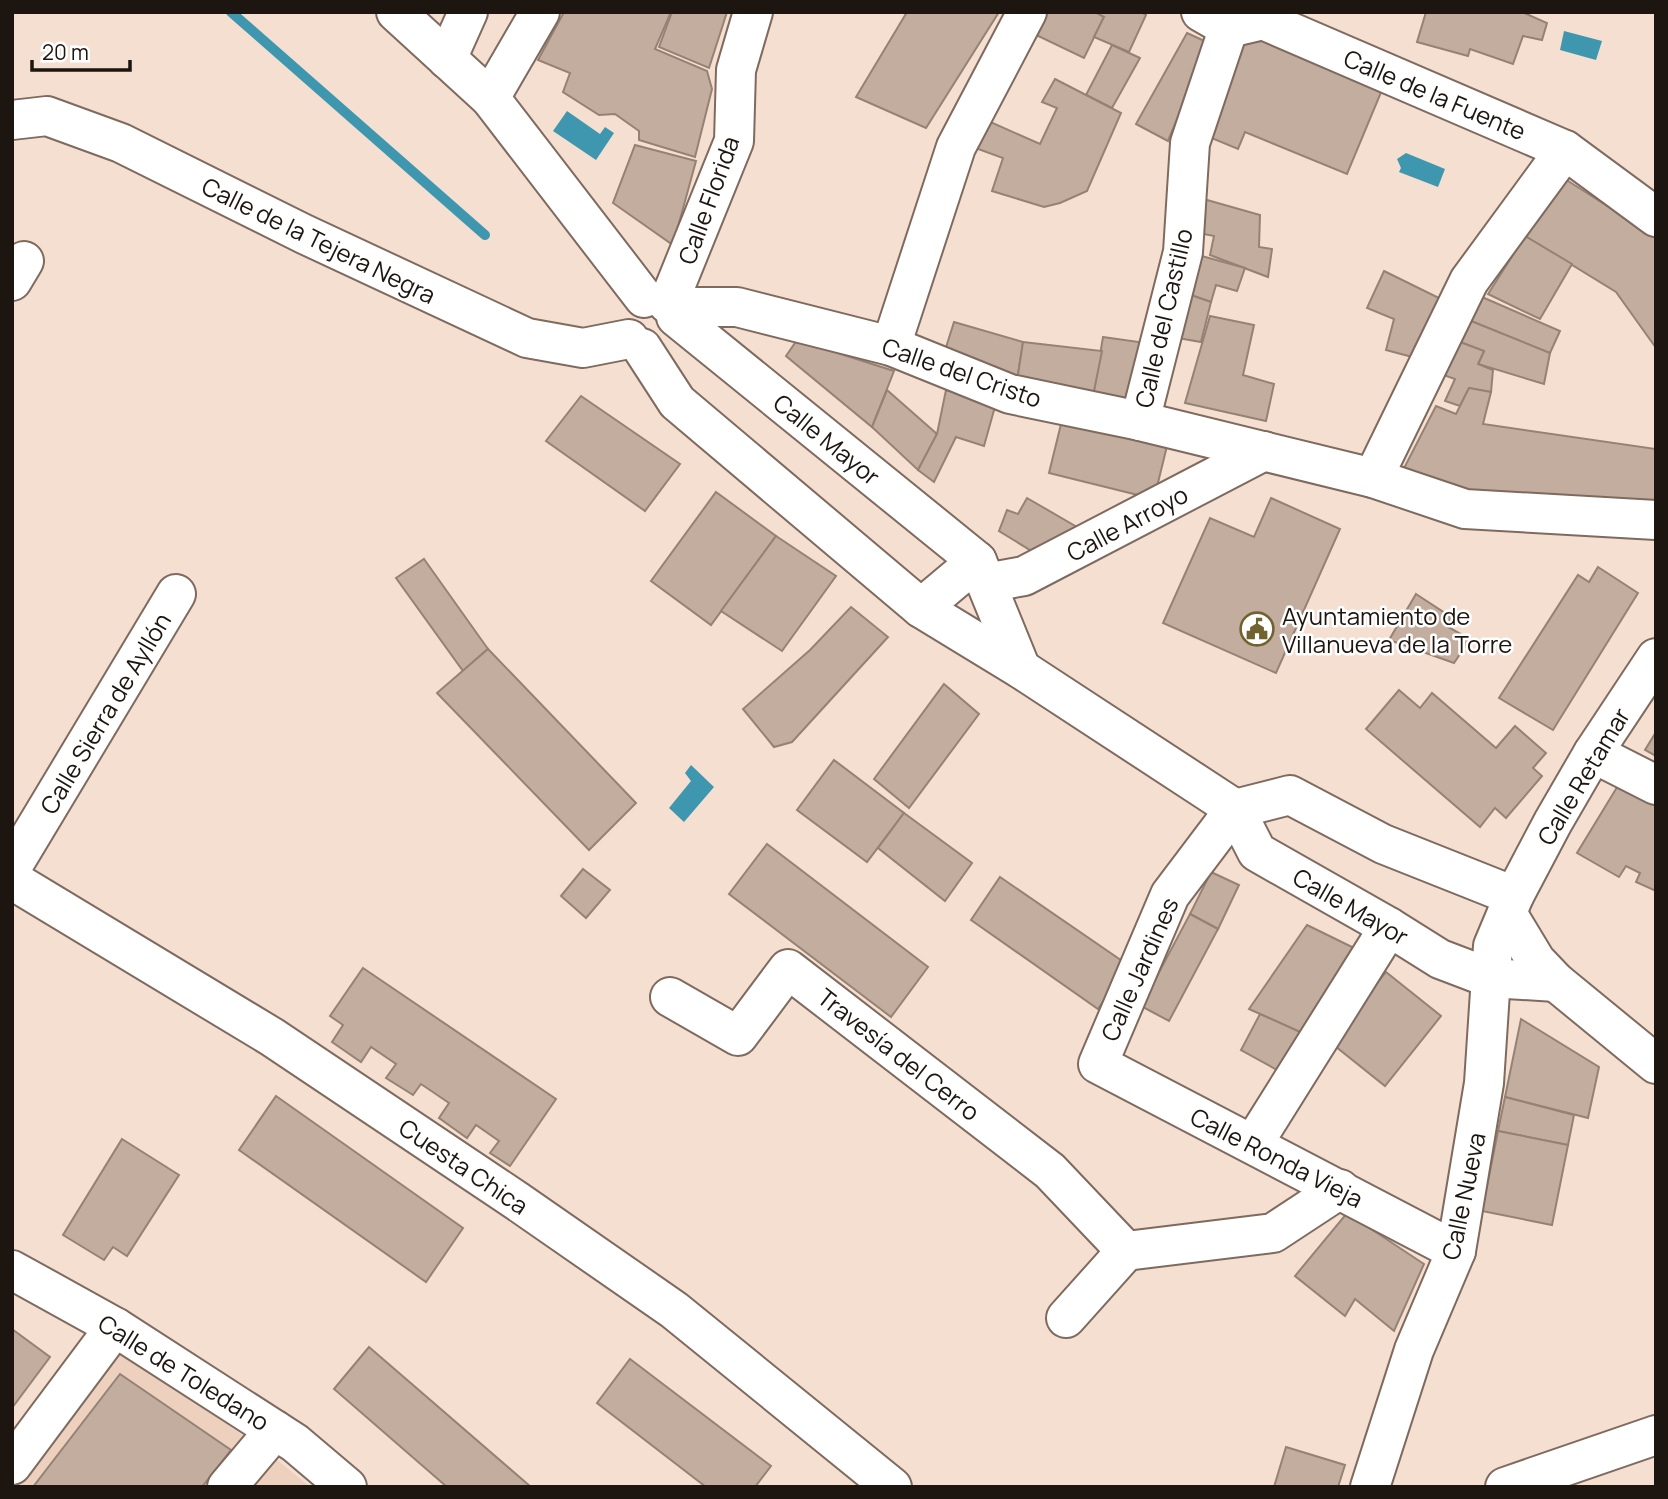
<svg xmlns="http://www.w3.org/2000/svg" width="1668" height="1499" viewBox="0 0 1668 1499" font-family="Manrope,sans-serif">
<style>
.built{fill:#edd0bd}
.water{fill:#3e97af}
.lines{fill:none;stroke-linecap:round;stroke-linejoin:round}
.stream{stroke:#3e97af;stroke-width:10}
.building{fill:#c2ad9f;stroke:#968274;stroke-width:2}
.minor-casing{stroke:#7e6a5e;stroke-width:42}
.minor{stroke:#fff;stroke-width:38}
.labels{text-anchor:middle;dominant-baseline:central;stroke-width:5;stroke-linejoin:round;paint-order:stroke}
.street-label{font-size:24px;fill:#1c1510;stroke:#fff}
.poi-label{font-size:24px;fill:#1c1510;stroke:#fff;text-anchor:start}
</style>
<rect width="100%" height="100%" fill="#f5dfd0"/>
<polygon class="built" points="117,1346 275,1458 310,1487 12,1487"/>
<g class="water">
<polygon points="1564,31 1602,41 1596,60 1560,50"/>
<polygon points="567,111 600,134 605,127 614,133 596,160 553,131"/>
<polygon points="1406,153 1445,169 1438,187 1399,172 1401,168 1397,159"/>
<polygon points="691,765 714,787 684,822 669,808 691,781 685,773"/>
</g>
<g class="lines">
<polyline class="stream" points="231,12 485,235"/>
</g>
<g class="building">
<polygon points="564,12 671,12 655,49 707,71 712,89 695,157 639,140 639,131 615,114 599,115 563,92 570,73 538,60"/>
<polygon points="672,12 727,12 709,68 659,47"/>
<polygon points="907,12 999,12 926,128 856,97"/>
<polygon points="1042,12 1095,12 1104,17 1084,58 1032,33"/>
<polygon points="1141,12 1146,15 1129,52 1094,37 1104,17 1095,12"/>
<polygon points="1426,12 1522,12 1547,23 1542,40 1523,36 1513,64 1470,49 1468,56 1417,42"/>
<polygon points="1187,33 1209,43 1168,141 1136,124"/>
<polygon points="1246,34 1382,90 1347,174 1245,132 1238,149 1209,137"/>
<polygon points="1112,45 1140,58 1112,108 1086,95"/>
<polygon points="1055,79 1121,113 1087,191 1060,203 1044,207 992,191 1003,158 970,146 986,120 1040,144 1057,108 1042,102"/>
<polygon points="635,145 696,161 673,245 613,203"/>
<polygon points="1565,179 1656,237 1656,348 1616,292 1525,236"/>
<polygon points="1200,198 1260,215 1259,247 1272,249 1268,277 1210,255 1214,236 1194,232"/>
<polygon points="1525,236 1572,264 1540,319 1488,294"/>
<polygon points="1191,253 1245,268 1237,291 1216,285 1211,302 1185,293"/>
<polygon points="1384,271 1441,299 1416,358 1386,350 1394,319 1367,308"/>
<polygon points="1185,293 1211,302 1201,342 1172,337"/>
<polygon points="1482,297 1560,331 1550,353 1471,321"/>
<polygon points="1210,316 1254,325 1243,375 1274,384 1266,421 1185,403"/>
<polygon points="1471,321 1550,353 1544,384 1478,364 1484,351 1460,342"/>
<polygon points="954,322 1023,342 1017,381 942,360"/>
<polygon points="1103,337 1146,343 1135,395 1119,401 1093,396"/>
<polygon points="797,340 894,371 872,427 786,356"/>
<polygon points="1023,342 1102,351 1093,396 1017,381"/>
<polygon points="1460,342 1484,351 1478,364 1493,370 1491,392 1469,388 1460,406 1445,401 1455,379 1441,374"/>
<polygon points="1469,388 1491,392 1483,424 1656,449 1656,514 1471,500 1399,478 1436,406 1456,414"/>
<polygon points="887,390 937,434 918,470 872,427"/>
<polygon points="946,390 996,403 984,446 956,437 934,482 918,470 937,434"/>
<polygon points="581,396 680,464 645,511 546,441"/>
<polygon points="1062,420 1167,446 1154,499 1049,473"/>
<polygon points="716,492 776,536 711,625 651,581"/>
<polygon points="1027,498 1077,527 1038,555 999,531 1007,510 1018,514"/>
<polygon points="1271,498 1340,529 1276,673 1163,623 1210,518 1254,537"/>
<polygon points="776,536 836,576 782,651 721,611"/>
<polygon points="424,559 488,649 463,671 396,578"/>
<polygon points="1598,567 1638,593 1553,730 1499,698 1578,575 1589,582"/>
<polygon points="1416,594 1451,617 1448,627 1470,639 1454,663 1389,640"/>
<polygon points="851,607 888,637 792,742 774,747 743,709 810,650"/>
<polygon points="488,649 636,803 589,850 437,693"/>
<polygon points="944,684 979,714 909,808 874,779"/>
<polygon points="1399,690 1420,708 1432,693 1496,748 1515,726 1546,753 1533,768 1542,776 1506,818 1495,808 1480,827 1366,729"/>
<polygon points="1656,732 1656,756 1645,750"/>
<polygon points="834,760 904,813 867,862 797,810"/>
<polygon points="1619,784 1656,803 1656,891 1636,882 1640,873 1626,866 1619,877 1577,853"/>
<polygon points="904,813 972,863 945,901 878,848"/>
<polygon points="767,844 928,967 891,1017 729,894"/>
<polygon points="583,869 610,890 586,918 561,896"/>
<polygon points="1211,872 1239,885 1218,929 1190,914"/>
<polygon points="1000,877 1128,965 1098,1009 971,920"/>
<polygon points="1190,914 1218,929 1169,1021 1141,1006"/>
<polygon points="1307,925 1354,948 1300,1032 1249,1009"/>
<polygon points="363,968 556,1099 510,1166 490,1153 499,1141 476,1125 467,1138 439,1118 449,1103 421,1084 413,1095 386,1078 396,1064 371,1047 361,1062 332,1042 343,1025 330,1016"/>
<polygon points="1386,972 1441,1016 1385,1086 1330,1042"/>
<polygon points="1260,1014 1300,1032 1277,1070 1241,1050"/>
<polygon points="1521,1019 1599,1067 1588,1118 1505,1097"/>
<polygon points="276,1096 463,1228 426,1282 239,1150"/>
<polygon points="1505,1097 1574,1115 1568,1145 1498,1131"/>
<polygon points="1498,1131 1568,1145 1552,1225 1482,1211"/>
<polygon points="122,1139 179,1175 127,1256 113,1247 104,1260 63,1235"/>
<polygon points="1347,1213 1424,1264 1394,1331 1355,1299 1345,1316 1295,1276"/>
<polygon points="12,1329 50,1357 12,1408"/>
<polygon points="369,1347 531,1487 447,1487 334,1389"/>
<polygon points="630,1359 771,1466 755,1487 706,1487 597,1403"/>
<polygon points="120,1374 231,1450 202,1487 33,1487"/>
<polygon points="1286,1447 1345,1465 1338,1487 1274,1487"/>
</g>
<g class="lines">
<defs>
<g id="minor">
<polyline points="396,12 490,98 644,298"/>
<polyline points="1201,12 1229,28 1263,20 1565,150 1656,217"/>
<polyline points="447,59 468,12"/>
<polyline points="490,98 540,12"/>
<polyline points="12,120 47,116 121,143 304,234 527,338 583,348 629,339"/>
<polyline points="12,281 24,261"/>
<polyline points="668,304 734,141 736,70 753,12"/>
<polyline points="672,307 737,307 891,346 1010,394 1140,421 1373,478 1465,509 1656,520"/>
<polyline points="676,317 977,561 1021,669"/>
<polyline points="891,346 956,147 1027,12"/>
<polyline points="642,348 677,402 921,608 1021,669 1235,809 1257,852 1389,927 1440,959 1490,978 1556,982"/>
<polyline points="1140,421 1183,252 1190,143 1234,12"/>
<polyline points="1373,478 1469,281 1565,150"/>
<polyline points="986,583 1024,576 1264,451"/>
<polyline points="921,608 977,561"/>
<polyline points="1593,753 1656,785"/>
<polyline points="1235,809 1170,895 1098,1064 1456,1251"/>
<polyline points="1235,809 1290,795 1383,844 1514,896"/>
<polyline points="12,867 176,594"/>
<polyline points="12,880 272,1037 517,1201 674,1310 892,1487"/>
<polyline points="1507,913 1536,961 1556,982 1656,1064"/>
<polyline points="670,997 738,1036 788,969 1050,1171 1126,1251 1273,1233 1340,1189"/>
<polyline points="1253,1144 1389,927"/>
<polyline points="12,1270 115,1327 295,1443 347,1487"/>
<polyline points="1066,1318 1126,1251"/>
<polyline points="12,1465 115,1327"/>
<polyline points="227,1487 275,1430"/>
<polyline points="1370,1487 1414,1350 1456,1251 1484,1083 1493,946 1514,896 1553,822 1593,753 1656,658"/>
<polyline points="1505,1487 1656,1435"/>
</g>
</defs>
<use href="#minor" class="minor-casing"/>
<use href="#minor" class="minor"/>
</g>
<defs>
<symbol id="civic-ring" viewBox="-11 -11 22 22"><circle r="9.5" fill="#fff" stroke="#716330" stroke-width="1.5"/><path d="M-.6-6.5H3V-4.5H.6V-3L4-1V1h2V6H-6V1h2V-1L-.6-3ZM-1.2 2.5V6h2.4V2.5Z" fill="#716330"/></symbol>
</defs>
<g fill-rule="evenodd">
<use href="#civic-ring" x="1238" y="610" width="38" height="38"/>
</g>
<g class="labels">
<g class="street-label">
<text transform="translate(1435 94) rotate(23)">Calle de la Fuente</text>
<text transform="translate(708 200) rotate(-70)">Calle Florida</text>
<text transform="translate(319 240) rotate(26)">Calle de la Tejera Negra</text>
<text transform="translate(1163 318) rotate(-77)">Calle del Castillo</text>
<text transform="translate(962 372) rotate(19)">Calle del Cristo</text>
<text transform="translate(827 439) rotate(39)">Calle Mayor</text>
<text transform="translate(1127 523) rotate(-28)">Calle Arroyo</text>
<text transform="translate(105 713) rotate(-59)">Calle Sierra de Ayllón</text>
<text transform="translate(1583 776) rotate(-59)">Calle Retamar</text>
<text transform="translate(1351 906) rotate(30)">Calle Mayor</text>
<text transform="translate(1139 969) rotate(-66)">Calle Jardines</text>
<text transform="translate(899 1054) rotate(38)">Travesía del Cerro</text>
<text transform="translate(1277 1157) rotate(27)">Calle Ronda Vieja</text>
<text transform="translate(464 1166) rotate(34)">Cuesta Chica</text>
<text transform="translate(1463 1196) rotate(-78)">Calle Nueva</text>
<text transform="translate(184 1372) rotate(32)">Calle de Toledano</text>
</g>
<g class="poi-label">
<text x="1282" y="615">Ayuntamiento de<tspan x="1282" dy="28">Villanueva de la Torre</tspan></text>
</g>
</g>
<rect width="1668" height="1499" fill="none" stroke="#1c1510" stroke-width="28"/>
<path d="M32 60v10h98v-10" fill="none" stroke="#1c1510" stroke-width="3.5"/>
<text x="42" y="60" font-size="21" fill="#1c1510" stroke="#ffffff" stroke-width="5" paint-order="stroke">20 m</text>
</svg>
